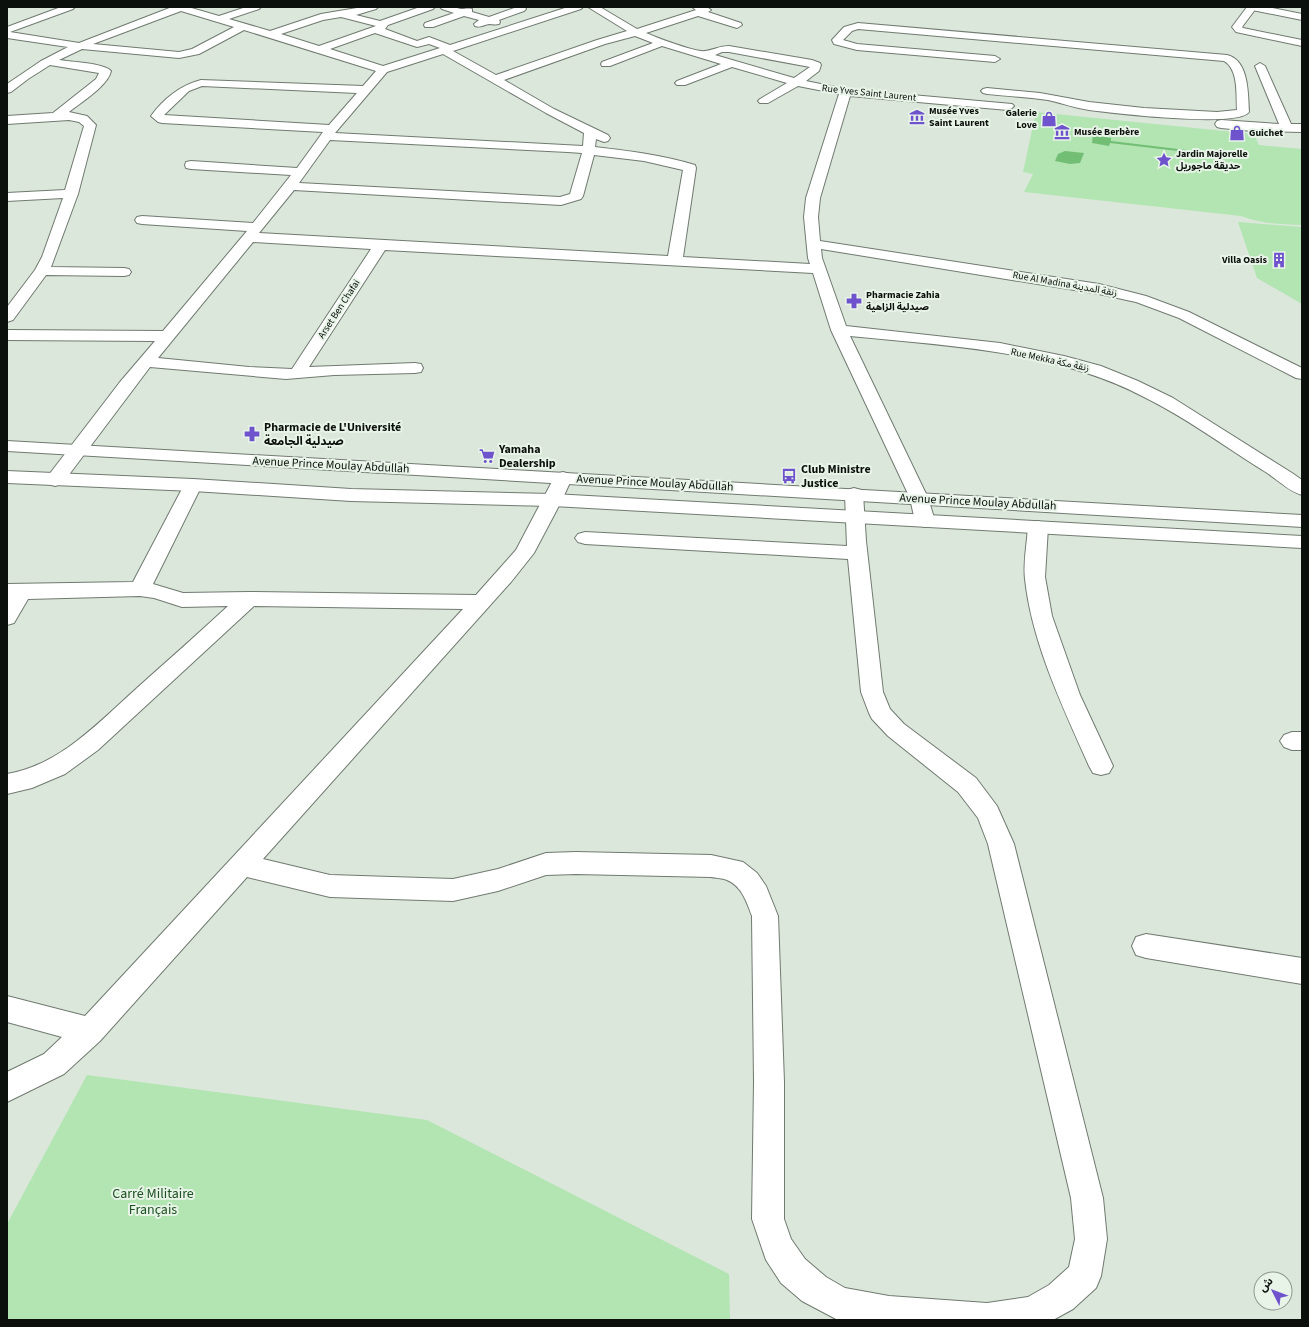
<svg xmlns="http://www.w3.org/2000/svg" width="1309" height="1327" viewBox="0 0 1309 1327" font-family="'Source Sans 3','Noto Sans Arabic',sans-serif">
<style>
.green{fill:#b2e5b2}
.water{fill:#73be75}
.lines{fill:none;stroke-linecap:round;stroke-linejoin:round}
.minor-casing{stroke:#707a70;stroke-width:2}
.major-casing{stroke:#707a70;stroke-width:2}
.minor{fill:#fff;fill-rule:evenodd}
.major{fill:#fff;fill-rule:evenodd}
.labels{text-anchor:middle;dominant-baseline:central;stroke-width:4;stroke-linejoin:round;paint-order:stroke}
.far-street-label{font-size:10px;fill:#0c100c;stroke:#e8f4e8}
.far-poi-label{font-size:10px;font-weight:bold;fill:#0c100c;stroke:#e8f4e8;text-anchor:start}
.poi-label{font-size:12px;font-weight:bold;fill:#0c100c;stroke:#e8f4e8;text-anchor:start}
.street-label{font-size:12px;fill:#0c100c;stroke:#e8f4e8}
.near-park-label{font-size:14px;fill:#1d5121;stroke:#e8f4e8}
</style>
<rect width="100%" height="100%" fill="#dbe7db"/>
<g class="green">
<path d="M1036 112 1254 134 1259 145 1302 149V225C1280 224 1262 224 1241 216L1024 192 1033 174 1023 172Z"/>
<polygon points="1238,222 1302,227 1302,304 1257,278"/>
<polygon points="87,1075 427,1120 729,1274 730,1320 7,1320 7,1224"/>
</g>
<g class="water">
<polygon points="1093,135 1111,138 1111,141 1220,154 1220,156 1110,143 1109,146 1092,143"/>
<polygon points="1065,151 1084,153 1080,163 1070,164 1055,161 1058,154"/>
</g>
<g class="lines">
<defs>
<g id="minor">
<path d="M61 7H75L73 9 10 32 79 43 172 7H188L219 16 246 7H261L259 9 229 19 270 31 321 14 363 7H378L376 9 356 15 380 21 420 7H435L433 9 388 25 385 29 417 41 429 37 450 45 568 7H583L581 9 453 51 496 75 597 40 627 31 588 7H600L637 29 696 10 692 7H707L711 10 708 12 741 23 742 25 737 28 698 16 646 33C655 37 697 53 705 51 715 50 718 46 729 46L812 60 820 63 821 65 819 71 806 81 845 89 1012 104 1014 106 1012 108 1008 110 850 96 820 198 818 217 820 241 1099 284 1146 296 1189 312 1302 368V379L1296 378 1179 318 1136 302 1099 294 821 249 822 258 846 326 1000 343 1064 356 1101 366 1138 381 1173 398 1292 473 1302 480V495C1288 491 1276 478 1264 471 1224 446 1185 417 1142 396 1053 350 948 346 850 336L928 498 935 521 932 525 925 527 918 525 915 521 910 498 831 330 813 273 385 250 309 367 415 363 421 364 423 368 421 372 415 373 334 375 286 379 150 367 62 484 55 486 48 484 46 480 48 476 120 382 155 341 7 340V330L163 331 247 231 142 224 137 223 135 220 137 217 142 216 253 223 291 175 191 169 186 168 185 165 186 162 191 161 297 168 323 132 162 123 158 122 151 116C163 99 181 85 201 80L363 86 376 71 244 30 199 54 179 58 82 49 59 60C71 62 104 63 111 71 108 86 80 103 69 112L87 116 96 125 78 194 51 267 124 268 129 269 131 272 129 275 124 276 46 275 13 320 7 322V307L35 270 42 257 63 198 7 201V193L65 190 84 126 79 122 69 120 7 124V116L53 113 96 79 99 73 50 65 28 79 11 92 7 93V84L41 61 68 47 7 38V27ZM181 11 234 27 192 49 179 52 93 44ZM341 17 376 26 319 46 281 34 323 20ZM375 33 417 47 429 44 440 48 383 66 330 49ZM635 36 653 43 602 62 601 64 602 66H610L662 46 721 64 677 81 675 83 677 85H685L732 67 787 83 760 99 758 101 760 103H768L798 86 839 94 806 198 804 217 808 258 810 264 683 257 696 168 695 165C662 155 629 151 595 147L596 139 604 142 608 141 610 138 608 135 554 109 504 80 605 44ZM722 52H729L810 67 794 78 715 55ZM443 54 546 113 584 133 583 146 335 133 387 72ZM202 86 357 93 329 125 164 115 189 91ZM330 140 568 152 582 153 570 194 560 197 299 183ZM594 155 644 161 683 170 668 256 259 233 294 190 561 205 581 199 583 196ZM253 242 371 249 292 369 249 367 158 358Z"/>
<path d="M440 7C448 7 454 7 461 9 465 9 468 8 472 9V12L489 17 517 7H525L526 9 524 11 499 20 500 22 499 24C495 25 492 24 489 24 483 25 481 28 475 26L474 24 479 20 464 16 433 27H425L424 25 425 23 454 13 442 9Z"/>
<polygon points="1247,7 1257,7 1242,27 1243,28 1302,40 1302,46 1236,32 1232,27"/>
<path d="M858 23 1227 55C1249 60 1248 94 1249 112 1238 128 1112 113 1089 110 1075 108 1062 103 1048 100 1028 97 1007 96 987 94L983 93 981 91 983 89 987 88 1040 93 1089 102 1144 108 1217 112 1237 110C1236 95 1239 70 1224 61L858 29 852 31 843 40 857 44 995 56 1000 59 995 62 857 50 834 44 832 40 844 27Z"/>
<polygon points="1260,63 1265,66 1291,124 1302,124 1302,132 1252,131 1221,128 1217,127 1215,124 1217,121 1221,120 1279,124 1255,66"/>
<path d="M563 472 570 474 572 478 562 500 534 553 511 582 263 859 330 875 453 879 498 869 546 853 576 852 711 855 743 862 757 873 766 886 778 916 784 1082V1219L791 1239 805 1259 826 1277 845 1288 889 1296 987 1303 1028 1297 1049 1285 1069 1267 1075 1239 1071 1198 988 844 978 818 958 792 888 736 872 719 869 713 861 692 848 559 585 544 578 542 575 538 578 534 585 532 847 546 845 494 847 490 854 488 861 490 863 494 866 541 883 692 890 709 904 724 976 778 997 806 1014 844 1103 1198 1107 1239 1101 1276 1096 1288 1073 1309 1053 1320H838L802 1301 781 1283 766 1260 752 1219 754 1082 752 916C747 903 742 886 727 880 722 878 716 878 711 877L576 874 546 875 498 891 453 901 330 897 247 877 100 1041 64 1074 7 1102V1072L44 1054 62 1037 7 1022V996L85 1016 463 609 254 606 98 750 65 774 32 788 7 794V774C60 765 98 723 137 688 167 661 198 634 228 606L182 607 154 598 140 596 28 599 14 623 7 625V584L133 582 184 485 186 481 193 479 200 481 202 485 153 584 183 593 249 592 476 595 516 550 556 474Z"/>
<path d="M1038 521 1045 523 1048 527 1045 577 1052 616 1080 695 1113 766 1109 773 1101 775 1093 773 1089 766C1063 707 1032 644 1025 579 1023 562 1027 544 1028 527L1031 523Z"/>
<polygon points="1292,732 1302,732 1302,750 1292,750 1284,747 1280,741 1284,735"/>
<polygon points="1146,934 1302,958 1302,984 1146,958 1136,955 1132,946 1136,937"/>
</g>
<g id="major">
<polygon points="1247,7 1267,7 1302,14 1302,20 1252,10"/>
<polygon points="7,441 1302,515 1302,527 7,451"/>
<polygon points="7,471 193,479 351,489 553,494 1302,536 1302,548 553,506 351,501 193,491 7,483"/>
</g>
</defs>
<use href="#minor" class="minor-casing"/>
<use href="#major" class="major-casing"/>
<use href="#minor" class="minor"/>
<use href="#major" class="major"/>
</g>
<defs>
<symbol id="museum-bare" viewBox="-9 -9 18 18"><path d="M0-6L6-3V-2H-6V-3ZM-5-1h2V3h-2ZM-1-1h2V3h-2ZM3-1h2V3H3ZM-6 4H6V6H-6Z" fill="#6e53cd" stroke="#e8f4e8" stroke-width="2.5" paint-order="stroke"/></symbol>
<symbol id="shop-bare" viewBox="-9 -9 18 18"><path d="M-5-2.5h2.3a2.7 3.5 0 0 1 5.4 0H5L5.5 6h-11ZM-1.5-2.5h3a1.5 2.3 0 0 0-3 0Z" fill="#6e53cd" stroke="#e8f4e8" stroke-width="2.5" paint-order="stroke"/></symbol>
<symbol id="sight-bare" viewBox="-9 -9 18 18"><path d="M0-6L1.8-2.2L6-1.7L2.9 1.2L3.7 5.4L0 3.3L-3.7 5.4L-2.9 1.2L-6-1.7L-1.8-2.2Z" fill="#6e53cd" stroke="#e8f4e8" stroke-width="2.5" paint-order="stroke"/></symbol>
<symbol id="building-bare" viewBox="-9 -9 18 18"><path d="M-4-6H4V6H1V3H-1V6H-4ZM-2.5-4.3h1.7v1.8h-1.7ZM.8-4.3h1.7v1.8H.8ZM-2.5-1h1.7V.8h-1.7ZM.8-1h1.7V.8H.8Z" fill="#6e53cd" stroke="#e8f4e8" stroke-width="2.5" paint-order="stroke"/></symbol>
<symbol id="pharmacy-bare" viewBox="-9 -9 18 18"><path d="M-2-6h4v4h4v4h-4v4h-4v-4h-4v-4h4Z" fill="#6e53cd" stroke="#e8f4e8" stroke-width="2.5" paint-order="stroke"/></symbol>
<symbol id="supermarket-bare" viewBox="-9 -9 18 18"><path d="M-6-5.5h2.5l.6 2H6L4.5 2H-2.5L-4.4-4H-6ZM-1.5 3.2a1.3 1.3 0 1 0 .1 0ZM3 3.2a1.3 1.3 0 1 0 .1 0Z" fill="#6e53cd" stroke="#e8f4e8" stroke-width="2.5" paint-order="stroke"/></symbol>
<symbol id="bus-bare" viewBox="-9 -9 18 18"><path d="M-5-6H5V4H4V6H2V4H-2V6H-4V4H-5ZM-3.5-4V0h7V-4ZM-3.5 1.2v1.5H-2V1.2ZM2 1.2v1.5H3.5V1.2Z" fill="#6e53cd" stroke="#e8f4e8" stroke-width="2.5" paint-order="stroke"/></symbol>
</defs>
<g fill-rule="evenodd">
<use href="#museum-bare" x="906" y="106" width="22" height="22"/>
<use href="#shop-bare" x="1038" y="108" width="22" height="22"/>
<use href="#museum-bare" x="1051" y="121" width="22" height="22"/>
<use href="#shop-bare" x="1226" y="122" width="22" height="22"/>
<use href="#sight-bare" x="1153" y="149" width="22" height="22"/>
<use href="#building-bare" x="1268" y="249" width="22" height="22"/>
<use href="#pharmacy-bare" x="843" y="290" width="22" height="22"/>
<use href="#pharmacy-bare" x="241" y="423" width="22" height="22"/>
<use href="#supermarket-bare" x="476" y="445" width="22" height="22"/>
<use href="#bus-bare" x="778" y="465" width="22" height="22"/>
</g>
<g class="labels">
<g class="far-street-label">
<text transform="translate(869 93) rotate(6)">Rue Yves Saint Laurent</text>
<text transform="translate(1065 284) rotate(10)">Rue Al Madina زنقة المدينة</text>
<text transform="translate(339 309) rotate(-57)">Arset Ben Chafai</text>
<text transform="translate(1050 360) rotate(12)">Rue Mekka زنقة مكة</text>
</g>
<g class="far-poi-label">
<text x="929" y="111">Musée Yves<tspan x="929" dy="12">Saint Laurent</tspan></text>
<text x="1037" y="113" text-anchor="end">Galerie<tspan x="1037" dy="12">Love</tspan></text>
<text x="1074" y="132">Musée Berbère</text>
<text x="1249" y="133">Guichet</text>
<text x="1176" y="154">Jardin Majorelle<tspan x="1176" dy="12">حديقة ماجوريل</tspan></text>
<text x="1267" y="260" text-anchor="end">Villa Oasis</text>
<text x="866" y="295">Pharmacie Zahia<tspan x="866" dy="12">صيدلية الزاهية</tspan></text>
</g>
<g class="poi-label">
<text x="264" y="427">Pharmacie de L'Université<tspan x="264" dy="14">صيدلية الجامعة</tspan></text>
<text x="499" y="449">Yamaha<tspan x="499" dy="14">Dealership</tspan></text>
<text x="801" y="469">Club Ministre<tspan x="801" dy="14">Justice</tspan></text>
</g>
<g class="street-label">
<text transform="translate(331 465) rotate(3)">Avenue Prince Moulay Abdullah</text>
<text transform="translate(655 483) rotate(3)">Avenue Prince Moulay Abdullah</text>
<text transform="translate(978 502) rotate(3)">Avenue Prince Moulay Abdullah</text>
</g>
<g class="near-park-label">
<text x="153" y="1194">Carré Militaire<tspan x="153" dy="16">Français</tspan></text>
</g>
</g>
<rect width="1309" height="1327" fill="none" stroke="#0c100c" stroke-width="16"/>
<g transform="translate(1273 1291) rotate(312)"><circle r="19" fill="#e8f4e8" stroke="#909990"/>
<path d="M0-3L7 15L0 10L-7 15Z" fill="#6e53cd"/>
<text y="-6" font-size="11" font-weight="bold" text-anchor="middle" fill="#0c100c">ش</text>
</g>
</svg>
